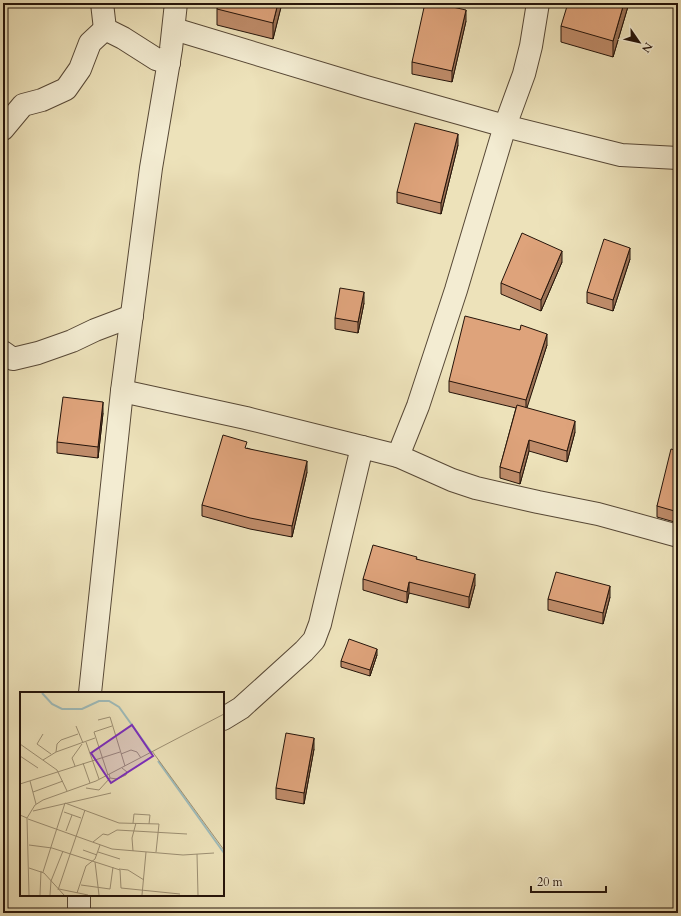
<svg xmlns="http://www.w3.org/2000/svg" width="681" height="916" viewBox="0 0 681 916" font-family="Cardo,serif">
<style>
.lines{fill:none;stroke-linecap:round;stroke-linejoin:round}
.minor-casing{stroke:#574836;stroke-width:24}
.minor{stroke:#f3ecd2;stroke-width:22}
.wall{fill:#bf8c6a;stroke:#25140a}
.shaded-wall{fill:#9b7256;stroke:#25140a}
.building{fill:#dea37b;stroke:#25140a}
.inset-river{fill:none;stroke:#9ebbba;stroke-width:2}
.inset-road{fill:none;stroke:#9d9074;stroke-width:1}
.view{fill:#7b2cbf;fill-opacity:0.15;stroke:#7b2cbf;stroke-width:2}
.inset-edge{fill:none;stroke:#25140a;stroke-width:2}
</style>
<rect width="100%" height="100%" fill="#ede2ba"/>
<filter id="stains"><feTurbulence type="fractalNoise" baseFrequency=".005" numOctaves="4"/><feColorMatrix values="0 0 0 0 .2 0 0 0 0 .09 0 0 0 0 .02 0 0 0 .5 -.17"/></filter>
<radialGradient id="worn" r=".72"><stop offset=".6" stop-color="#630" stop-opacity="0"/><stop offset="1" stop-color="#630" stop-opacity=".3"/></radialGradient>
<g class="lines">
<defs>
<g id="minor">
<polyline points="102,3 105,29 123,38 156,59 169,63"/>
<polyline points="174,29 366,87 505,126 621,155 678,158"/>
<polyline points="3,129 23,105 42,100 66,89 80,69 90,43 105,29"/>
<polyline points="3,352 13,359 38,353 72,341 95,330 132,316"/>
<polyline points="122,391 246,418 398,456 452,480 476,488 538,502 598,514 678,536"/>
<polyline points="398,456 418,406 456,290 505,126 524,74 531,46 538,3"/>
<polyline points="90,693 122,391 151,168 171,49 176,3"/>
<polyline points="223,719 241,708 304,651 314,640 320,624 362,447"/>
<polyline points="79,913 79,895"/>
</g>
</defs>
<use href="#minor" class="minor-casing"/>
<use href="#minor" class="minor"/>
</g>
<g class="wall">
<polygon points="219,3 282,3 273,39 217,25 217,9"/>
<polygon points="629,3 613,57 561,42 561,26"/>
<polygon points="466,21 452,82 412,74 412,62"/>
<polygon points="458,145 441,214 397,203 397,192"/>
<polygon points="630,259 613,311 587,303 587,292"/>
<polygon points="562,262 541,311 501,294 501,283"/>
<polygon points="364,303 358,333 335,329 335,318"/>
<polygon points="520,330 547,345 526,408 575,432 567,462 529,451 520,484 500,478 500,467 516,408 449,392 449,381"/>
<polygon points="103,413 98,458 57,453 57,442"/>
<polygon points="247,448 307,472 292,537 250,529 202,516 202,505"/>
<polygon points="678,451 678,523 657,517 657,506"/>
<polygon points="417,559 475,585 469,608 409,593 407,603 363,590 363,579"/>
<polygon points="610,597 603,624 548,610 548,599"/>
<polygon points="377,655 370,676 341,667 341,661"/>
<polygon points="314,749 304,804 276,799 276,788"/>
</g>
<g class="shaded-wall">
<polygon points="278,3 282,3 273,39 273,23"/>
<polygon points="624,3 629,3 613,57 613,41"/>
<polygon points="466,10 466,21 452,82 452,71"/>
<polygon points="458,134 458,145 441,214 441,203"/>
<polygon points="630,248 630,259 613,311 613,300"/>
<polygon points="562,251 562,262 541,311 541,300"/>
<polygon points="364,292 364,303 358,333 358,322"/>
<polygon points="547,334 547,345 526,411 526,400"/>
<polygon points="103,402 103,413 98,458 98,447"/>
<polygon points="575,421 575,432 567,462 567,451"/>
<polygon points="529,440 529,451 520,484 520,473"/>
<polygon points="307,461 307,472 292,537 292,526"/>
<polygon points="475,574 475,585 469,608 469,597"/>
<polygon points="409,582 409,593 407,603 407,592"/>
<polygon points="610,586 610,597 603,624 603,613"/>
<polygon points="377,649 377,655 370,676 370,670"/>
<polygon points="314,738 314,749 304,804 304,793"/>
</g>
<g class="building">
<polygon points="219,3 278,3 273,23 217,9"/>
<polygon points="425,3 435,3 466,10 452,71 412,62"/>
<polygon points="568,3 624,3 613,41 561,26"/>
<polygon points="415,123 458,134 441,203 397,192"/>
<polygon points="522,233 562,251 541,300 501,283"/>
<polygon points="604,239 630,248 613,300 587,292"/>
<polygon points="340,288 364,292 358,322 335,318"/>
<polygon points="465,316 520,330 521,325 547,334 526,400 449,381"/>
<polygon points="63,397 103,402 98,447 57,442"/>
<polygon points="517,405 575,421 567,451 529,440 520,473 500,467"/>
<polygon points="223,435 247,442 245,448 307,461 292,526 250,518 202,505"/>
<polygon points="671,449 678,451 678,512 657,506"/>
<polygon points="373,545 417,557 416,559 475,574 469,597 409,582 407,592 363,579"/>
<polygon points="556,572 610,586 603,613 548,599"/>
<polygon points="349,639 377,649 370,670 341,661"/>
<polygon points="286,733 314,738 304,793 276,788"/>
</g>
<g transform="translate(20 692)">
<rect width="204" height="204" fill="#ede2ba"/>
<path class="inset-river" d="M22 1 32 12 42 17H62L79 9H89L99 15 132 61M138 69 204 161"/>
<path class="inset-road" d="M78 28 90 25 105 74M56 34 63 51M23 42 17 52 31 62M66 50 79 87M0 52 37 78 47 99M132 59 204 158M36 60 37 52 41 48 58 42M101 62 111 58 117 60 121 66M0 64 18 76M23 68 36 60 75 46M63 71 70 91M55 74 52 66 62 52M88 83 74 40 92 34M90 86 97 87 106 83 107 80 102 76M10 89 16 112M0 92 100 60M66 96 79 98 90 86 89 82M13 100 43 89M13 119 91 101M44 120 61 126M0 123 7 126 15 113 23 108 76 89 204 22M7 126 9 203M8 127 92 157 163 163 194 161M113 131 114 122 130 123 129 132M46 139 52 123M73 150 83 142 88 143 97 138 167 142M9 153 32 156 100 178 101 196 160 202M63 158 77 163M113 159 112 146 116 131M78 160 100 167M177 162 178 203M75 170 79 203M9 176 24 181 44 203M99 177 108 178 124 188M23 180 45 111 99 131 139 132 136 160M61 193 90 197 93 175M39 197 68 203M38 198 65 118M57 201 66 174 75 167 80 153M20 203 21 179M30 203 31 189 43 159M122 203 126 160"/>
<path class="view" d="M112 33 133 64 91 91 71 61Z"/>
<rect width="204" height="204" class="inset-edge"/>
</g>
<rect width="681" height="916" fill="none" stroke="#ede2ba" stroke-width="16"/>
<rect x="4" y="4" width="673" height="908" fill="none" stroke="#25140a" stroke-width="2"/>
<rect x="8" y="8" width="665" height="900" fill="none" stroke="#25140a"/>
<g transform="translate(639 42) rotate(124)" stroke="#f3ecd2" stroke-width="3" paint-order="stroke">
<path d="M0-3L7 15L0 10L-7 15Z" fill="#25140a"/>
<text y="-6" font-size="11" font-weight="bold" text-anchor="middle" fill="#25140a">N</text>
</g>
<path d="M531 886v6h75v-6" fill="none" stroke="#25140a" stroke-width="2"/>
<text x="537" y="886" font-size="12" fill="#25140a" stroke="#f3ecd2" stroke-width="3" paint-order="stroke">20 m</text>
<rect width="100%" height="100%" filter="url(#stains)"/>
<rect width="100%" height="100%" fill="url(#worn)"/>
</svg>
